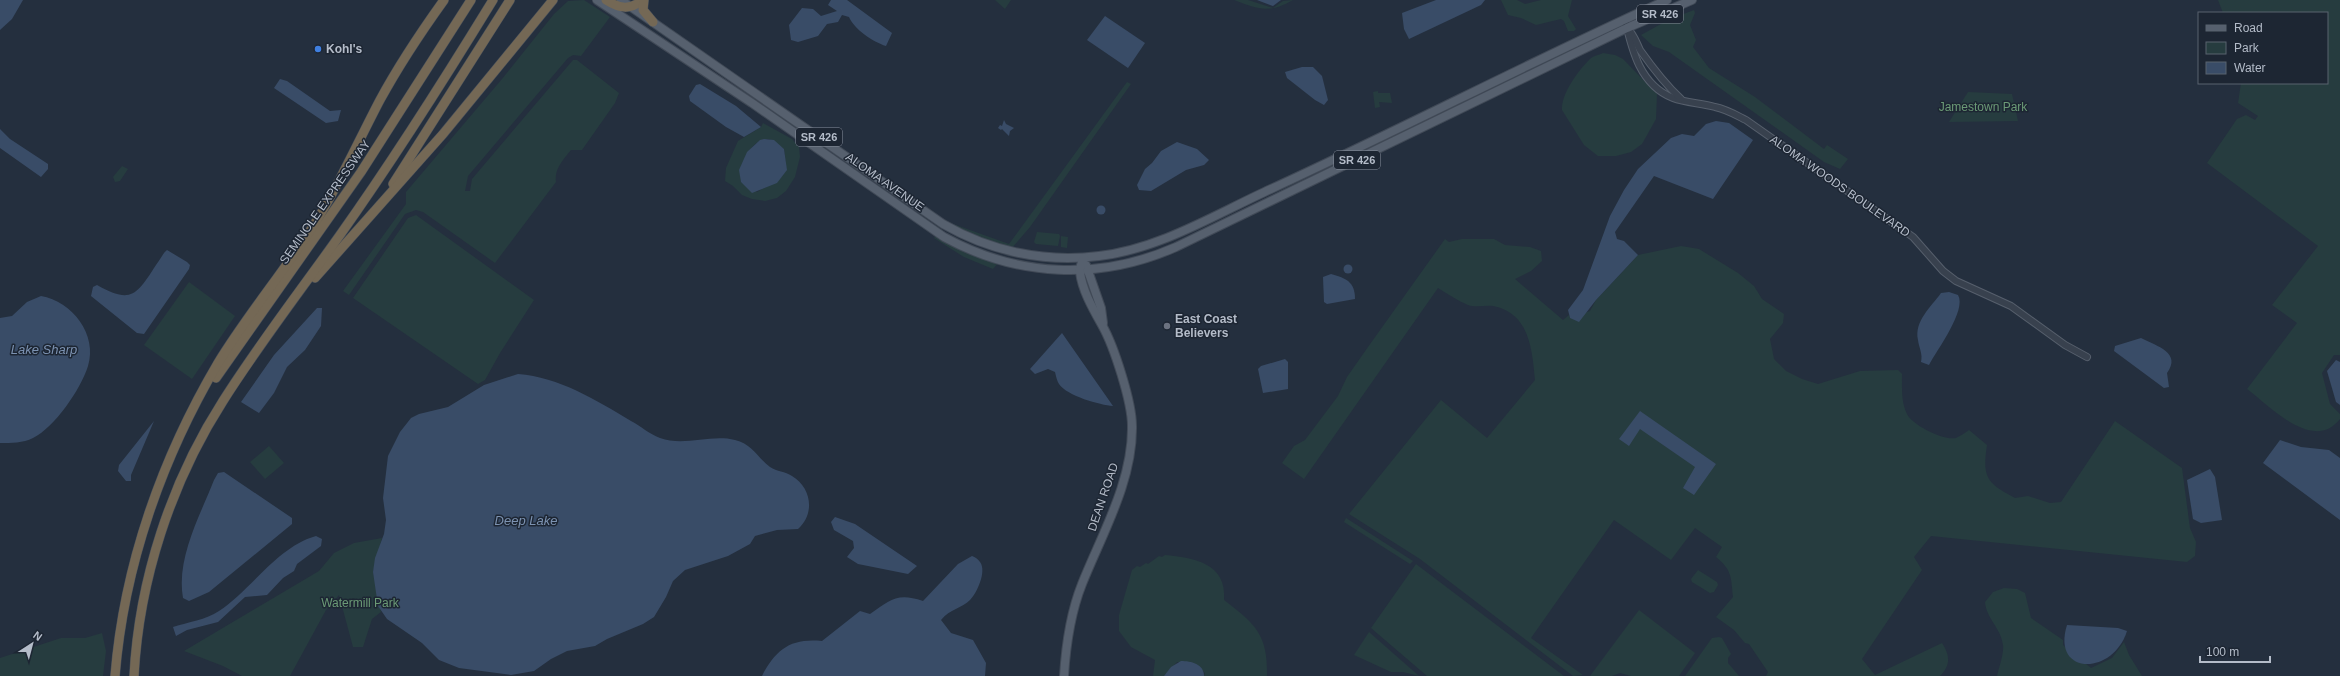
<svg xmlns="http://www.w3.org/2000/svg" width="2340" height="676" viewBox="0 0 2340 676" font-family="Arial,sans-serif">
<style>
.green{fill:#263c3f;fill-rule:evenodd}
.water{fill:#394c67}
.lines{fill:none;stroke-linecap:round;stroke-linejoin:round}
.minor-casing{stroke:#565f6c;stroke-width:8}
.major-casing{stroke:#414a57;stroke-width:10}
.highway-casing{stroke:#434c59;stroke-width:10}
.minor{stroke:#38414e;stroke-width:6}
.major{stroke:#56606e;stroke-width:8}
.highway{stroke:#746855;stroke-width:9}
.shop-dot{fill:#3f7fe0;stroke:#1d2633;stroke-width:1.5}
.worship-dot{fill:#6b7280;stroke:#1d2633;stroke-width:1.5}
.labels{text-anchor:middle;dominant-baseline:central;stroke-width:3;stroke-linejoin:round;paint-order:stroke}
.shield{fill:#1d2633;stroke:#878f9c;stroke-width:1}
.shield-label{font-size:11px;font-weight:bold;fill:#b4bcc9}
.poi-label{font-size:12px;font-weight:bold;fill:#b4bcc9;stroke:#1d2633;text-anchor:start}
.park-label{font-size:12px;fill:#6b9a76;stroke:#1d2633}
.street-label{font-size:12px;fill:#b4bcc9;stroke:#1d2633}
.water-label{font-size:13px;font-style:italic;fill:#7c92b1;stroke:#1d2633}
</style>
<rect width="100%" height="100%" fill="#242f3e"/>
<g class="green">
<path d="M584 0 610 17 581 56 573 55 568 58 468 176 465 191H470L472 179 573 60H577L619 93 615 103 582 150H571C563 160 554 169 556 182L495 263 423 212 416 210 405 214 349 295 343 291 406 204V192L502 79 554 14 568 1Z"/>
<polygon points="995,0 1011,0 1005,9"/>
<path d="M1234 0H1248L1273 8 1283 1 1293 0C1269 14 1258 9 1234 0Z"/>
<polygon points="1501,0 1517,0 1525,4 1541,0 1572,0 1568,16 1576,29 1574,31 1568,31 1564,21 1561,19 1536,25 1521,18 1508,15"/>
<path d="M2218 0H2340V355H2334L2322 373 2330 404 2340 414V419C2313 453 2271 407 2247 389L2297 323 2272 305 2318 246 2207 163 2237 119 2246 115 2255 120 2258 116 2238 103 2241 83H2327V13H2223Z"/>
<polygon points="1694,10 1695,13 1690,25 1696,40 1693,47 1709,68 1755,97 1824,149 1827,145 1848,159 1840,169 1824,162 1669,52 1653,46 1641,35 1670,19"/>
<path d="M1603 53 1615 55 1623 59 1657 94 1656 119 1642 144 1631 152 1616 156H1598L1584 145 1562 110C1561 94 1578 71 1589 60 1592 56 1599 55 1603 53Z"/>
<polygon points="1127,82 1131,84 1030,227 1011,249 985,241 942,220 1009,244"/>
<polygon points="1378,91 1378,93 1390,93 1392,103 1379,102 1380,107 1375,108 1373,92"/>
<polygon points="1968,92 2012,94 2018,121 1949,122"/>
<path d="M763 123 792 139 799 147 800 157 795 177 786 191 777 198 765 201 752 199 742 195 733 186 725 181 726 168 738 141 761 127ZM769 139 784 149C789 180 781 178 757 192L741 182C740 166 750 138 769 139Z"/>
<polygon points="122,166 128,169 120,181 115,182 113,177"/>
<polygon points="416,215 534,300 500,353 485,380 478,384 353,298 408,218"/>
<polygon points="1037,232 1059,234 1060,236 1058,246 1036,244 1034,242"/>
<polygon points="937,235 998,263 993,269 964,257 934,238"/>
<polygon points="1061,236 1068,237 1067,248 1061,247"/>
<path d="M1445 239 1449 242 1462 239H1494L1505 245 1530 247 1541 251 1542 261 1531 271 1515 279 1563 320 1569 315 1570 318 1590 311 1596 300 1638 255 1681 246 1699 249 1738 273 1754 286 1762 299 1784 314 1783 323 1770 339 1774 359 1786 371 1802 379 1818 384 1860 371 1898 370 1902 374C1902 388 1901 402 1907 414 1912 425 1944 441 1956 438 1960 436 1965 433 1969 430L1987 445C1982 478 1987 483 2015 498L2028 496 2050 503 2061 502 2115 421 2182 468 2190 528 2196 542 2195 556 2187 562 1931 536 1914 557 1922 570 1862 659 1875 675 1942 643C1950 655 1951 665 1940 676H1766L1768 672 1749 644 1745 643 1734 630 1716 617 1733 597C1731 577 1732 570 1716 557L1722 547 1695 528 1671 560 1614 520 1531 638 1583 675 1573 676 1420 559 1349 514 1441 400 1487 438 1535 380C1532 350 1530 313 1493 306 1485 305 1476 308 1468 305 1458 301 1448 294 1438 288L1304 479 1282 463 1294 446 1305 440 1338 396 1347 377 1368 347ZM1640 428 1716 464 1696 467Z"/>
<polygon points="189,282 235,316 192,379 144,345"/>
<polygon points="269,446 284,463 265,479 250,462"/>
<polygon points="1346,518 1413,561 1410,564 1344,522"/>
<polygon points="382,538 373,572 381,612 372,619 363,647 353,647 339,595 326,610 290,676 242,676 223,666 184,651 319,571 334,553 354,543"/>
<path d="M1165 555C1194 558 1227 563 1224 600 1255 624 1268 634 1267 676H1204L1205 673 1194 663 1177 662 1164 676H1153L1155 660 1131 647 1119 631V615L1132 570 1137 566 1140 567 1146 563 1148 564 1159 556 1162 557Z"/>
<polygon points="1416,564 1564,676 1427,676 1371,628"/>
<polygon points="1698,570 1717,582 1718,585 1714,592 1710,593 1692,582 1691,579"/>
<path d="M2004 588 2017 589 2025 593 2031 618 2063 640V645L2091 668 2112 658 2124 642 2129 655 2142 676H1997C1999 667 2004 654 2003 645 2001 628 1986 618 1985 602L1993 592Z"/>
<polygon points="1639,610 1695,653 1679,676 1631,676 1620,673 1612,676 1590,676"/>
<polygon points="1369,632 1419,676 1403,672 1391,672 1354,655"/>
<polygon points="102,633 106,651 103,676 0,676 0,658 61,638 85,638"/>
<polygon points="1719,637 1722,638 1731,654 1728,658 1728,663 1739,676 1685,676 1712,638"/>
</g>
<g class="water">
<polygon points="0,0 23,0 12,19 0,30"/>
<path d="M831 0H847L892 33 886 46C873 42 854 29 849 17L842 15 838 22 827 24 818 36 798 42 791 40 789 25 802 8 813 9 821 16 837 11 828 5Z"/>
<polygon points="1257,0 1281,0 1273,6"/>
<polygon points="1436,0 1485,0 1481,5 1409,39 1404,29 1402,13"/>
<polygon points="1105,16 1145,43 1128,68 1087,40"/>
<polygon points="1302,67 1313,67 1322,76 1328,100 1324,105 1315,100 1287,78 1285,72"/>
<polygon points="280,79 287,81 330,111 341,110 338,121 326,123 274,88"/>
<polygon points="700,84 736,106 761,127 744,137 726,127 690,101 689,96 696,85"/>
<polygon points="1004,120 1006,124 1014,128 1010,131 1009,136 1002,129 1001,130 998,128 1000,125 1002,126"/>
<polygon points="1716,121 1729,123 1753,140 1713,199 1654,176 1615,232 1617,239 1624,241 1638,255 1596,300 1579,322 1570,318 1568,310 1583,290 1610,216 1624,190 1638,169 1671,138 1682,134 1694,136 1706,124"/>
<polygon points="0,129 10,139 48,164 48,169 41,177 0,148"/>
<polygon points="764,139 774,140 784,149 787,170 777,183 752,193 741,182 739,170 747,152 760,140"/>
<polygon points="1177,142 1197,149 1209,160 1204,165 1186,170 1151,191 1139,190 1137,185 1145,169 1152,163 1161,151"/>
<circle cx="1101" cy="210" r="4.5"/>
<path d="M167 250 187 262 190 265 189 269 144 334 137 333 91 296 93 287 97 285C131 304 136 296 156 265 160 260 163 253 167 250Z"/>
<circle cx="1348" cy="269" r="4.5"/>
<path d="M1331 274C1345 278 1355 281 1355 299L1327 304 1324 302 1323 277Z"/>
<path d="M1949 292 1958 295C1967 310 1937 350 1929 365L1921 362C1923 354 1919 348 1918 340 1914 321 1931 307 1941 293Z"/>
<path d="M41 296C72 301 98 335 88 366 81 389 54 428 33 438 23 443 11 443 0 443V318L12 316 27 302Z"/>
<polygon points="317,308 322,308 321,326 305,350 287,367 274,393 259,413 241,402 274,355"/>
<path d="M1062 333 1113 406C1100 405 1067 396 1059 384 1057 381 1056 376 1055 372L1048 369 1035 374 1030 369Z"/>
<path d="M2141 338C2157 346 2182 353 2167 373L2169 387 2164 388 2114 351 2115 346Z"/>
<polygon points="1285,359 1288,362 1288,389 1263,393 1258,369 1261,366"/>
<polygon points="2336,360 2340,362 2340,405 2336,402 2327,371"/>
<path d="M518 374C559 377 596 400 631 421 641 426 649 434 660 438 684 447 710 434 735 440 752 444 757 457 770 467 777 472 785 471 792 476 812 488 815 514 798 529L777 530 755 536 750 544 728 556 685 570 673 581 666 597 654 617 643 624 607 639 595 646 567 651 551 659 534 671 511 675 459 668 439 660 422 643 387 619 378 606 373 572 375 558 384 534 386 520 383 498 388 456 400 432 411 418 419 414 448 407 484 385Z"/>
<polygon points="1640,411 1716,464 1694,495 1683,488 1695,467 1640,429 1629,446 1619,439"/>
<polygon points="154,421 131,475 131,481 126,481 118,471 119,465"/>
<polygon points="2280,440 2301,447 2329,450 2340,458 2340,520 2263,463"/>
<polygon points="2210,469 2215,477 2222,520 2201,523 2193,519 2187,480"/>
<path d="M224 472 292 518V524L209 592 189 601 183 598C176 558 200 516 214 480L218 473Z"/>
<polygon points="835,517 855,524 917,566 908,574 858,564 847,557 854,548 853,541 834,530 831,522"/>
<path d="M316 536 322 539 321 546 297 564 294 571 283 578 267 595 245 597 218 622 187 630 176 636 173 627C188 622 206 620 219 611 252 589 277 547 316 536Z"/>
<path d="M972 556C975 557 978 559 980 562 987 571 977 593 970 600 962 608 950 609 941 620L951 633 973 640 986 663 985 676H762C776 649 791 638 822 641L860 611 870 614C890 600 897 592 923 601L958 564Z"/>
<path d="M2067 625 2118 628 2127 631C2113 676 2051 676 2067 625Z"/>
<path d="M1181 661C1191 661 1204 664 1204 676H1164L1171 667Z"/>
</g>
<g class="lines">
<defs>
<g id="minor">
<path d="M1625 20C1632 50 1640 85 1673 98 1686 103 1702 103 1715 107 1726 109 1736 115 1746 120L1913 237 1943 271 1956 281 2011 306 2065 345 2087 357"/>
<path d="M1627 28C1634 34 1636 42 1640 50 1652 67 1666 85 1681 99"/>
</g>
<g id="major">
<path d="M597 0 752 103 944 237C1017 277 1099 281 1176 247L1627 28 1692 0"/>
<path d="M621 0 943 224C990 251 1044 263 1099 256 1160 249 1216 214 1271 189 1404 128 1534 60 1667 0"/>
<polyline points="1086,265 1101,308 1103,323"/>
<path d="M1064 676C1066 644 1070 614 1082 584 1102 534 1133 481 1132 426 1132 402 1114 346 1102 325 1093 309 1082 290 1080 272 1079 268 1082 262 1084 258"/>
</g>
<g id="highway">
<path d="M606 0C620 9 630 10 643 0"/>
<polyline points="644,0 643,10 653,22"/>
<polyline points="393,184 510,0"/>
<polyline points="315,278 443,134 553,0"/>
<polyline points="216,378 361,172 471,0"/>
<path d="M115 676C124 565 162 458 218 363 249 312 289 266 320 215 342 178 360 138 380 100 399 65 421 32 444 0"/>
<path d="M134 676C139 580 171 482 223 401 259 344 301 290 340 235 394 159 444 80 493 0"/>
</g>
</defs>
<use href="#minor" class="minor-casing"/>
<use href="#major" class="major-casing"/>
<use href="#highway" class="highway-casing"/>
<use href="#minor" class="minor"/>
<use href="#major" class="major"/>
<use href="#highway" class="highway"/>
</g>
<circle class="shop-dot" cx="318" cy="49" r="4"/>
<circle class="worship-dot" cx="1167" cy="326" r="4"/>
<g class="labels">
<g class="shield">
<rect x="1637" y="5" width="46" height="18" rx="3"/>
<rect x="796" y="128" width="46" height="18" rx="3"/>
<rect x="1334" y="151" width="46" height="18" rx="3"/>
</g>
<g class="shield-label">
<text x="1660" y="14">SR 426</text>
<text x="819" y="137">SR 426</text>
<text x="1357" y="160">SR 426</text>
</g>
<g class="poi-label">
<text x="326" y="49">Kohl's</text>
<text x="1175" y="319">East Coast<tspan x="1175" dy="14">Believers</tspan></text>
</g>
<g class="park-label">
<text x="1983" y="107">Jamestown Park</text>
<text x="360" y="603">Watermill Park</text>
</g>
<g class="street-label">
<text transform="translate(885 182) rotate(35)">ALOMA AVENUE</text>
<text transform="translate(1840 186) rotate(35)">ALOMA WOODS BOULEVARD</text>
<text transform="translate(325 202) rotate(-55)">SEMINOLE EXPRESSWAY</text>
<text transform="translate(1103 497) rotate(-71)">DEAN ROAD</text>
</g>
<g class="water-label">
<text x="44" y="349">Lake Sharp</text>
<text x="526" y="520">Deep Lake</text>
</g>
</g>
<rect x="2198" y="12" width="130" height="72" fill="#1d2633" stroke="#59626f"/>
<rect x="2206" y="25" width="20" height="6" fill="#56606e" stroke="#59626f"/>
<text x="2234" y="32" font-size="12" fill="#b4bcc9">Road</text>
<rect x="2206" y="42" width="20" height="12" fill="#263c3f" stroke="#59626f"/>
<text x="2234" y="52" font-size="12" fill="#b4bcc9">Park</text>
<rect x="2206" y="62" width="20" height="12" fill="#394c67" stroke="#59626f"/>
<text x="2234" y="72" font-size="12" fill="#b4bcc9">Water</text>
<g transform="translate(32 644) rotate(36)" stroke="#1d2633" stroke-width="3" paint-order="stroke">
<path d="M0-3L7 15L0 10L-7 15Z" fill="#b4bcc9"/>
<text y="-6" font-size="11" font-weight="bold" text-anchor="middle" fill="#b4bcc9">N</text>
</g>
<path d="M2200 656v6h70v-6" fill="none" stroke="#b4bcc9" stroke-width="2"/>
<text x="2206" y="656" font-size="12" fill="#b4bcc9" stroke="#1d2633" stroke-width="3" paint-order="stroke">100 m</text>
</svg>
